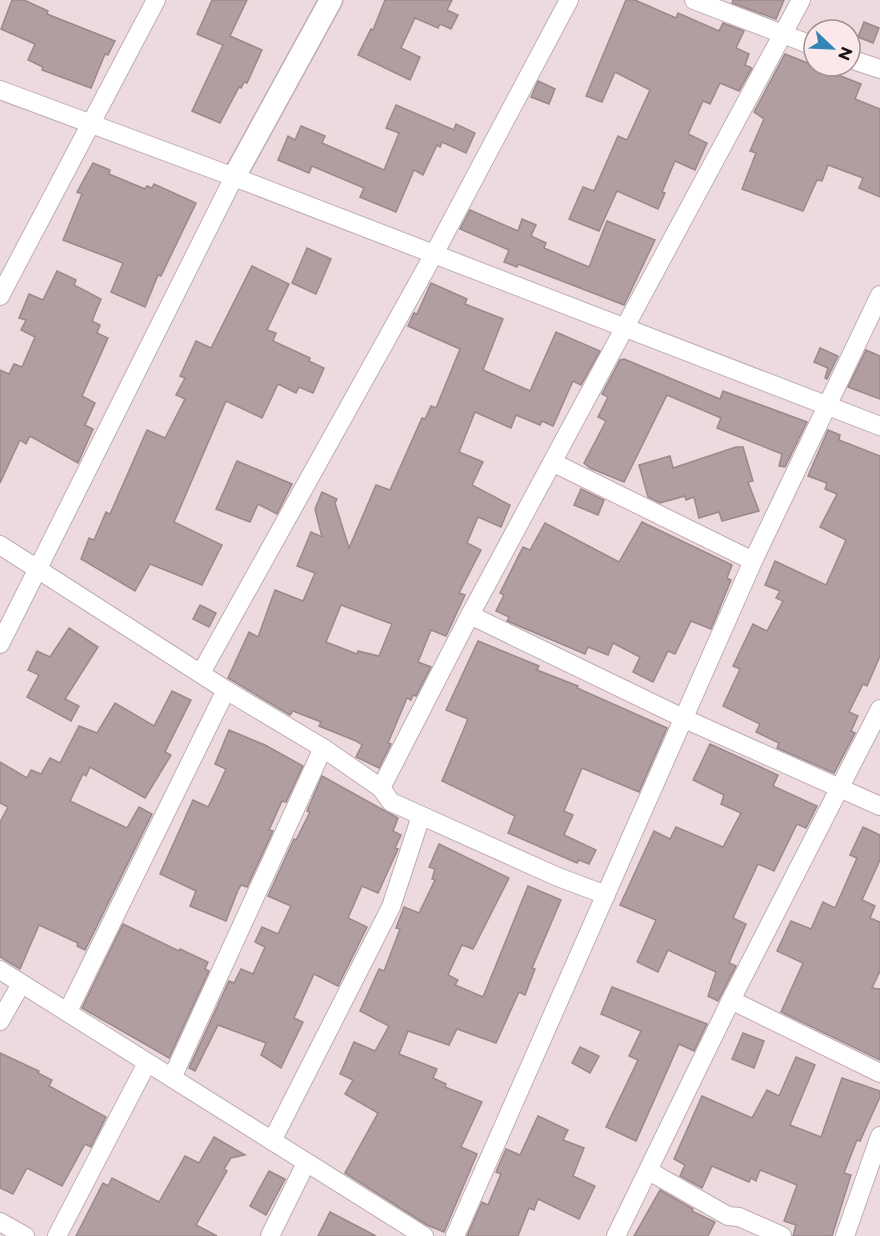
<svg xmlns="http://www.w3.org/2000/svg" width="880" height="1236" viewBox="0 0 880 1236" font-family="Montserrat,sans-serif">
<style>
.building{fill:#b09ea1;stroke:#9a898c;stroke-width:1.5;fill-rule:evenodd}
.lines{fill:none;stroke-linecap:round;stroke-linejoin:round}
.minor-casing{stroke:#bfadb0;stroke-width:20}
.tertiary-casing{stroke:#bfadb0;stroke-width:25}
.minor{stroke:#fff;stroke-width:18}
.tertiary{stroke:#fff;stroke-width:22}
</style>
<rect width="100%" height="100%" fill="#eddade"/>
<g class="building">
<polygon points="12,0 24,0 48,11 47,14 115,41 108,55 105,54 91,88 42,70 43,67 28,60 35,44 1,29"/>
<polygon points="212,0 247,0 230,36 262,50 247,83 244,82 241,88 239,87 220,123 192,111 223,45 197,34"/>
<polygon points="385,0 452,0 447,10 458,15 451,29 440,24 438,28 415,18 401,48 420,57 410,80 358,55 371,29 373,30"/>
<polygon points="626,0 635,0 676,18 678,13 719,31 723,23 744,31 736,48 749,54 745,65 752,68 739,91 720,83 710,104 703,101 688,134 707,143 695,170 675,161 662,192 665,193 658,209 617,191 599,231 569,219 583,187 594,191 618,136 627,140 650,90 615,72 602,102 586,96"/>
<polygon points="733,0 784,0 776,19 732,3"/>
<polygon points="864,22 879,28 873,43 858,37"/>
<polygon points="785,54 861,84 855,99 880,109 880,197 859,188 863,178 828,165 822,181 817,180 803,211 742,189 756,153 750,151 764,119 754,112"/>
<polygon points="538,81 555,89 549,104 531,97"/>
<polygon points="396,105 454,130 456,124 475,133 466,153 442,142 440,147 437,145 423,175 414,170 396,212 360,197 364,188 312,166 309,173 278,160 288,136 295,140 301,126 325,136 322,143 384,170 399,133 386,128"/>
<polygon points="93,163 110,170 109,174 145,189 147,186 152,188 154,184 196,203 161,276 158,275 145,307 111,292 123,263 63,240 82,194 77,192"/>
<polygon points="470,210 518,231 522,219 536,225 531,236 546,243 544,248 589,267 607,221 655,240 624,305 518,264 517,267 504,262 509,250 460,229"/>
<polygon points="307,248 331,259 316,294 292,283"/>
<polygon points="252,266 289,284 267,330 276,333 273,341 310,358 309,361 324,368 313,393 299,387 296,393 278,384 262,418 226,401 174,522 222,545 202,585 150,564 135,591 81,559 89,538 94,540 106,512 110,514 147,430 165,438 185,399 176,395 185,378 180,376 196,341 211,348"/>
<polygon points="57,271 76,280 74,285 101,299 92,321 100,325 97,333 108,338 82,396 95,403 85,425 93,429 78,463 30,436 26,444 20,440 0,483 0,370 9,374 14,364 22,367 35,337 21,330 26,320 19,318 29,294 43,300"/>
<path d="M431 283 467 299 465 304 503 319 483 370 530 391 556 332 600 351 581 385 573 381 553 426 542 421 540 425 516 415 511 428 475 412 459 452 483 462 472 485 510 505 501 527 478 517 467 543 481 550 459 593 465 595 446 636 431 630 418 662 431 667 416 696 413 695 411 700 407 698 388 743 391 744 379 768 356 757 362 745 356 741 319 726 321 722 293 711 290 715 228 678 249 632 258 637 275 590 303 601 315 573 297 566 311 532 322 537 315 509 322 492 337 499 335 503 349 548 376 485 390 490 422 418 425 419 431 406 436 408 460 349 408 326 414 313 417 314ZM341 605 392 624 379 656 358 651 357 654 326 642Z"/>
<polygon points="820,348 838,356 827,379 825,378 828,368 814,362"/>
<polygon points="866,350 880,356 880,399 848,387"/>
<polygon points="624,359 720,399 723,391 807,422 785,467 779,466 782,454 717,428 721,418 667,395 624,482 590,468 584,463 606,421 598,417 608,397 602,394 620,360"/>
<polygon points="828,430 840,435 839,440 880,456 880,656 867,686 863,684 849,712 858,716 851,731 855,733 834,773 777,748 779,743 756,732 760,724 723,706 740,669 733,666 753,624 767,631 783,601 776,598 780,591 765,585 775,561 826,585 846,540 820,527 837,494 825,489 827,483 808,476"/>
<polygon points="736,447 743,447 753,481 748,482 759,511 722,521 719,512 699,518 694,497 686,500 685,496 660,503 648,497 639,465 670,456 673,468"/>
<polygon points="237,461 292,484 277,514 258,504 250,522 216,509"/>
<polygon points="581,489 604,500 598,515 574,505"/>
<polygon points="642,522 732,565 727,578 731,580 711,629 691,621 675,654 668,651 653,682 633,672 640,657 613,643 608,655 588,647 585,654 507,621 509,617 496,611 504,595 500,593 523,547 530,550 545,523 619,562"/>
<polygon points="200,605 216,613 209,627 193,619"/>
<polygon points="69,628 98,647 65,699 79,706 71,721 27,697 39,675 28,670 37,651 50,657"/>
<polygon points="478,641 539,666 537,670 578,686 577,688 667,728 639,792 582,768 564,811 573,815 564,835 596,850 589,864 579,860 577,863 508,833 515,816 442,781 468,719 446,710"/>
<polygon points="172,691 191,700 165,752 171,755 145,798 90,767 86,776 83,774 70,801 127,828 139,807 152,814 85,950 77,946 78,943 39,925 20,969 0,957 0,822 8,807 0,803 0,762 27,778 31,770 41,774 50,758 60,763 79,726 97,733 115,703 154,726"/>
<polygon points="229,730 265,745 303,766 286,802 282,801 269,830 273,831 247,887 241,885 238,890 226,921 190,906 196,891 160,874 193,800 208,807 215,793 226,769 215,764"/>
<polygon points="710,744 778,775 773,786 817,806 806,828 797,824 774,871 758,864 733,918 746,924 729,963 736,966 718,1001 708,996 716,972 668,950 658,972 637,962 656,920 620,905 654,831 670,839 676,827 723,847 741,813 721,804 724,795 693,780"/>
<polygon points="322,776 398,818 393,831 401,835 395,848 398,849 378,893 362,886 348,918 367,927 338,986 314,974 294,1018 303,1022 281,1068 261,1055 266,1043 218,1025 195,1071 189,1068 229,981 234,983 241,969 253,974 265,947 255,942 262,927 278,934 291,906 268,896 294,839 296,840 310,812 307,811"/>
<polygon points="863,827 880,835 880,860 862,900 875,906 870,918 880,922 880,971 872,988 880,989 880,1060 781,1012 803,963 777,951 791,921 811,929 823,902 835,908 857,858 850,855"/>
<polygon points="439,844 509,878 473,949 462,945 448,975 458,980 455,985 483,997 528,886 561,900 532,968 535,969 525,995 519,992 496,1043 457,1029 449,1045 408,1031 399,1054 437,1069 433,1078 446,1084 445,1087 482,1102 461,1147 477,1154 444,1232 427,1225 345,1173 378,1113 345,1094 353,1080 340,1074 354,1042 375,1051 389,1026 360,1011 379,969 384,971 400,929 396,928 404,907 419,913 435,880 432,879 435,869 429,867"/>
<polygon points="123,924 179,951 180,949 208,962 205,969 209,971 169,1058 82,1008"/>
<polygon points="612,987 707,1024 694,1051 679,1044 636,1141 606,1127 638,1060 629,1056 641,1031 601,1014"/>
<polygon points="743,1033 764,1041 754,1068 732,1059"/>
<polygon points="580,1047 599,1056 590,1073 572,1063"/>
<polygon points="0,1053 39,1071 38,1073 52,1080 49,1086 106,1117 91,1147 85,1144 62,1186 27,1168 13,1194 0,1188"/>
<polygon points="796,1057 815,1065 790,1125 821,1137 842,1078 880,1091 880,1097 860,1141 857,1140 844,1173 851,1175 832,1236 793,1236 796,1225 784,1221 797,1185 760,1170 756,1181 751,1178 749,1182 712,1166 702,1188 680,1176 685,1165 674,1159 702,1096 752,1118 767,1090 779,1096"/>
<polygon points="538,1116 568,1130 563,1140 584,1148 573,1176 595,1186 579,1219 538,1199 534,1210 529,1208 518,1236 467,1236 482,1202 488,1205 501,1174 496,1172 506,1149 520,1155"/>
<polygon points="214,1137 245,1155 231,1158 224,1169 227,1171 196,1225 217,1236 76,1236 103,1183 108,1186 112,1178 159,1202 185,1156 199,1163"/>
<polygon points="269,1171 285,1179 266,1215 250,1206"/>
<polygon points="660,1190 693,1209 692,1211 715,1222 708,1236 634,1236"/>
<polygon points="330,1212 376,1236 318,1236"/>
</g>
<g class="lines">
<defs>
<g id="minor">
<polyline points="694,0 814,46"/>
<polyline points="850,59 880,69"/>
<polyline points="0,90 234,177 880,426"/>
<polyline points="0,296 156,0"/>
<polyline points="554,463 753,561"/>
<polyline points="0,545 226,690 323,748 381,788 391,802 558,877 606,895"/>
<polyline points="470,615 685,719 880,806"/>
<polyline points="0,644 234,177"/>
<polyline points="201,673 434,254 569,0"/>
<polyline points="381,788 470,615 801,0"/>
<polyline points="0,970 424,1236"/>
<polyline points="731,1000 880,1073"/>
<polyline points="68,1011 226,690"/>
<polyline points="0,1021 21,984"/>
<polyline points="172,1078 323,748"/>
<polyline points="272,1141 391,907 421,816"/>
<polyline points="649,1171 728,1216 739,1217 782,1236"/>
<polyline points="0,1222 25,1236"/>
<polyline points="57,1236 147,1063"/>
<polyline points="270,1236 306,1163"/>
<polyline points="455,1236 753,561 880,295"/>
<polyline points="616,1236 731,1000 880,709"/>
<polyline points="845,1236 880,1136"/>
</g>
<polyline id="tertiary" points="234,177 331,0"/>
</defs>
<use href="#minor" class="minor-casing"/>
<use href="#tertiary" class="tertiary-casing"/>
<use href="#minor" class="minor"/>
<use href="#tertiary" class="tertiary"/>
</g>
<g transform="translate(832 48) rotate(113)"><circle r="28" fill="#fbe8eb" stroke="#a09294" stroke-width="1.5"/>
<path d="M0-4.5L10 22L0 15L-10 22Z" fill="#3285b5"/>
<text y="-9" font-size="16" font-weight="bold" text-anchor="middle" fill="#171112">N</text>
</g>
</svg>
